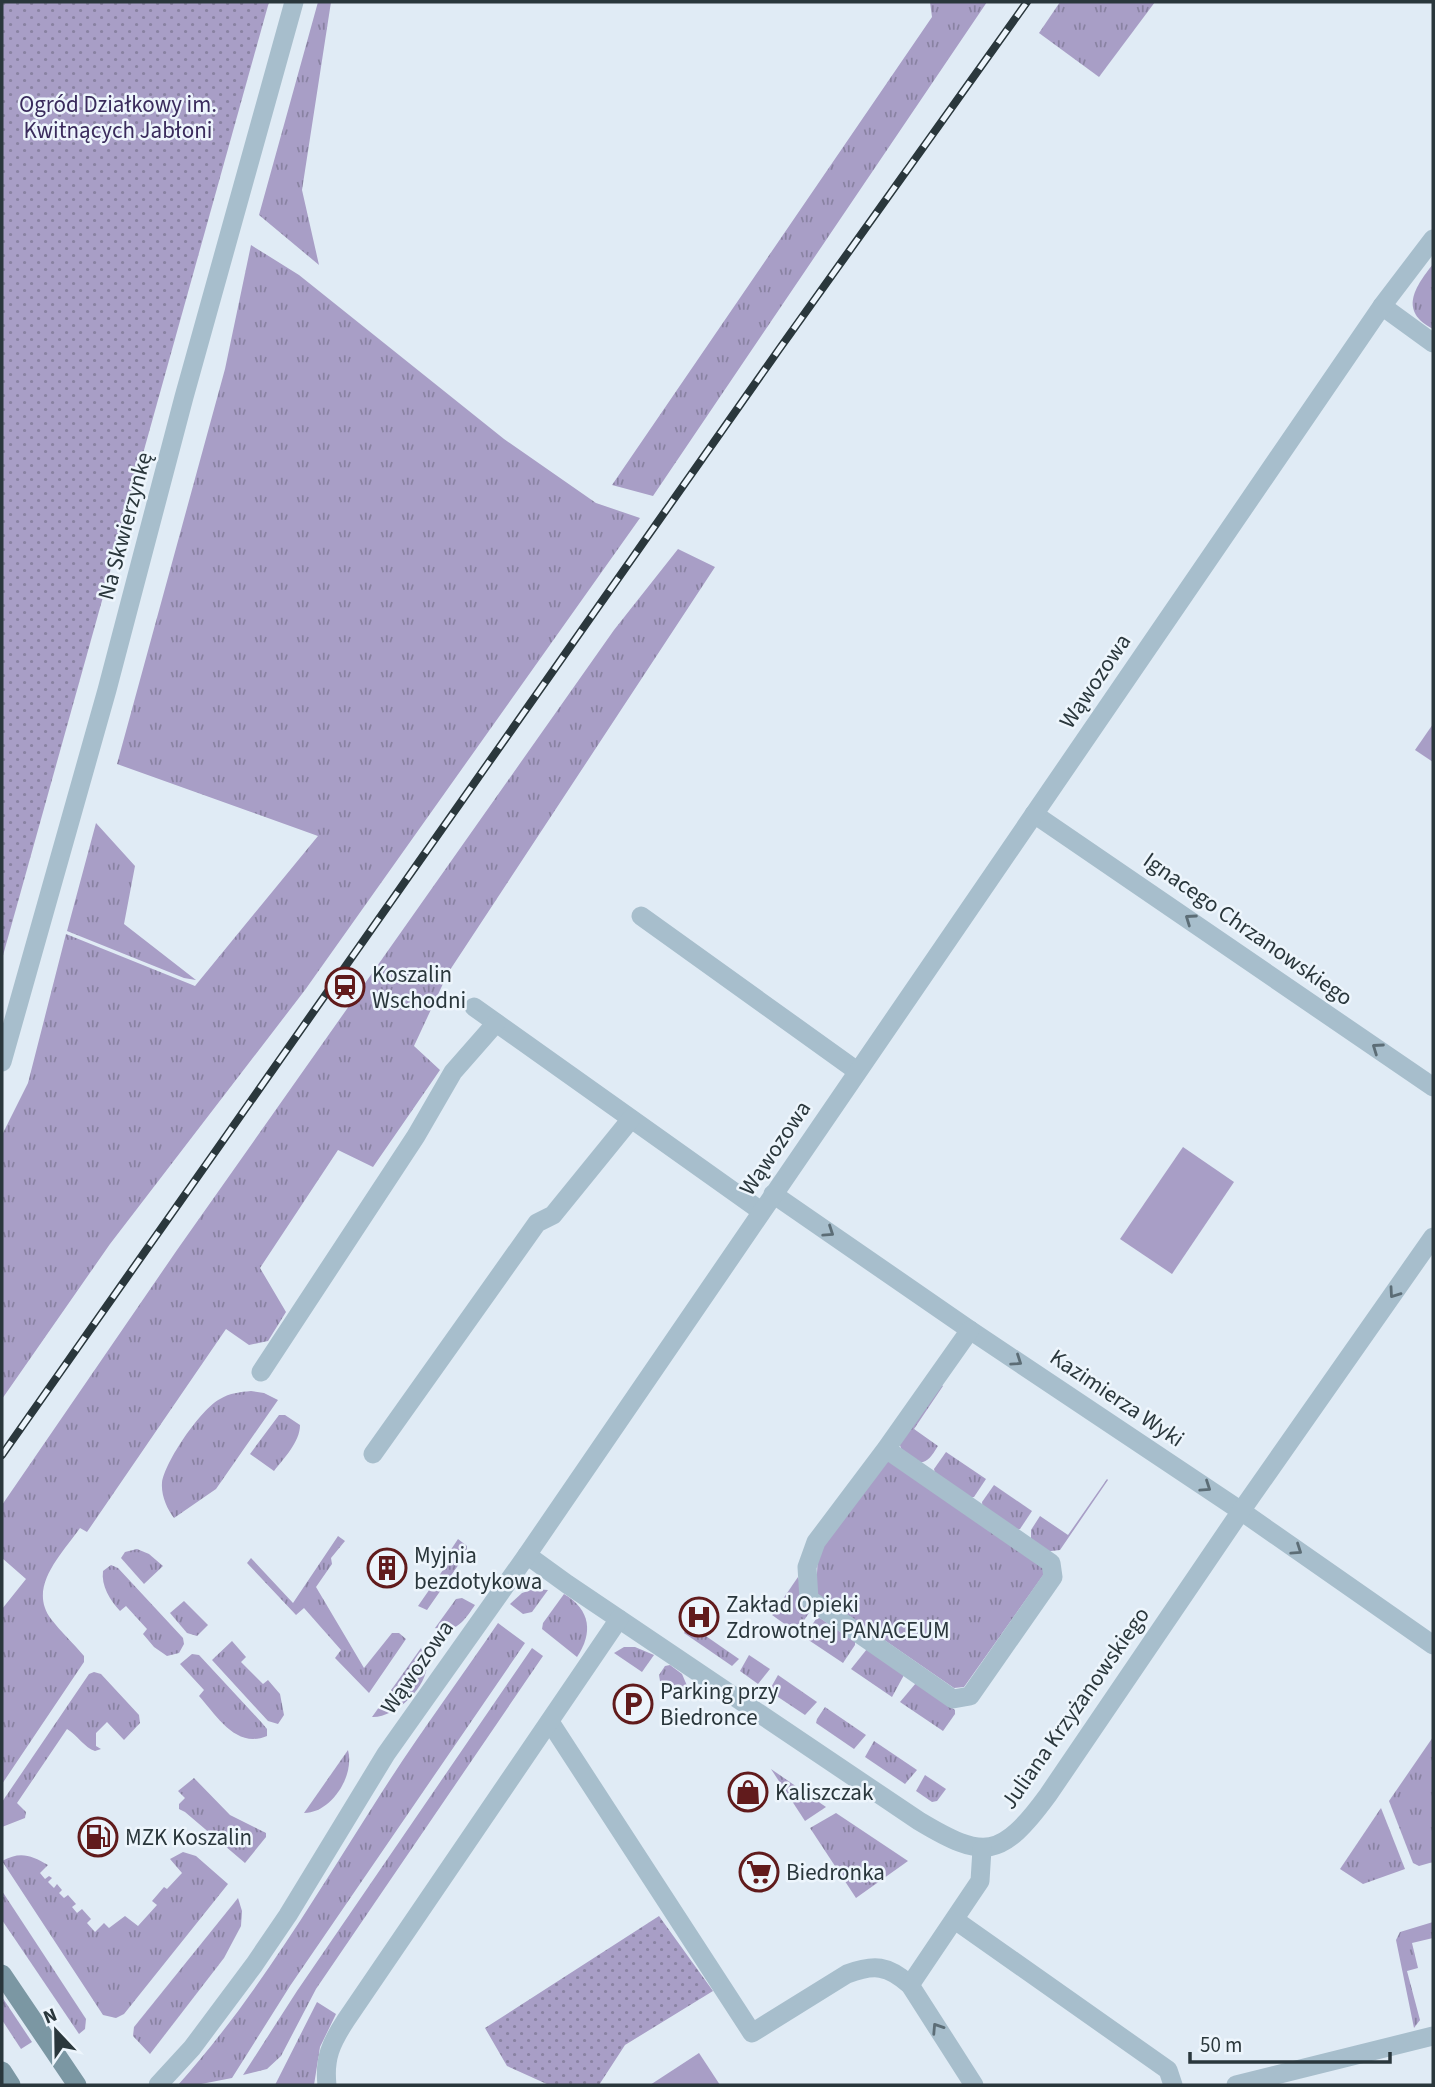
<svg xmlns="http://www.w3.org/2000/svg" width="1435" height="2087" viewBox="0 0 1435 2087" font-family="'Source Sans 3',sans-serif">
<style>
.grass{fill:url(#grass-tufts)}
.park{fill:url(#park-dots)}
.pitch{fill:#a89ec6}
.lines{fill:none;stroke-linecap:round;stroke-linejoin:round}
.minor{stroke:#a7becc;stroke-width:19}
.secondary{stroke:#7b97a3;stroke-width:19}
.rail-casing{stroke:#2a373c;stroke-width:8}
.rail{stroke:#edf5fc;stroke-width:5;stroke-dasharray:16;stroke-linecap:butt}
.oneway{stroke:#5c6d76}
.labels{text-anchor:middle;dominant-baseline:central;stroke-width:5;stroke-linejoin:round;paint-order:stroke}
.park-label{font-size:23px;fill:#3a2b5c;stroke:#edf5fc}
.street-label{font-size:23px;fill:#2a373c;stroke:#edf5fc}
.poi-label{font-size:23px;fill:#2a373c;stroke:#edf5fc;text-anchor:start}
</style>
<defs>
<pattern id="grass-tufts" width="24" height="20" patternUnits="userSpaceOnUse" patternTransform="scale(1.75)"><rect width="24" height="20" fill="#a89ec6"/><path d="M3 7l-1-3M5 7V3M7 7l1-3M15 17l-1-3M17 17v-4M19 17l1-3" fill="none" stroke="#8982a2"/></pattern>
<pattern id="park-dots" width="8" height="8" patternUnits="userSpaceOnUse" patternTransform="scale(1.75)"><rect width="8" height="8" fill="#a89ec6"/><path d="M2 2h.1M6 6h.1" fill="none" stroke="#8982a2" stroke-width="1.8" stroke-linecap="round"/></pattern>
</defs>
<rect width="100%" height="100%" fill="#e0ebf5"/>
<g class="grass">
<polygon points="318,2 331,2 302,190 319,265 259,215"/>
<polygon points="930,2 987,2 653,496 612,485 932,17"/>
<polygon points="1060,2 1155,2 1099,77 1039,33"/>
<polygon points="251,245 299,275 504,439 596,503 640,518 305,990 110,1244 2,1399 2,1135 28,1083 66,934 195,986 318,836 117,764 225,369"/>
<path d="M1433 264V329C1398 311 1415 287 1433 264Z"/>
<path d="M678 549 715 567 448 973 414 1046 440 1070 373 1167 338 1150 260 1268 286 1312 268 1341 249 1345 226 1329 87 1532 80 1528C62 1554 27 1587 51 1619 61 1632 73 1643 84 1656V1662L2 1784V1609L26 1579 2 1558V1505L177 1250 614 630Z"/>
<polygon points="96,823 135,866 124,924 196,980 184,978 67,931"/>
<path d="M935 1381 943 1386 914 1429 938 1446C934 1452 930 1460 923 1462 908 1466 895 1445 900 1432 903 1422 927 1392 935 1381Z"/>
<path d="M251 1391 264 1393 278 1400 216 1489 174 1518C167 1509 161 1495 162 1483 165 1461 201 1409 220 1399 230 1393 240 1392 251 1391Z"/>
<path d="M279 1415H285L300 1425C300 1442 284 1458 274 1471L250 1454Z"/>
<polygon points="946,1452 986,1479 974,1497 965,1498 936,1477 934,1469"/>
<polygon points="887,1458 1043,1565 1044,1574 964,1687 954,1688 816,1593 818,1554"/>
<polygon points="1107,1479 1108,1480 1060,1550 1043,1552 1031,1538 1031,1530 1040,1516 1068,1535"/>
<polygon points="994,1485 1032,1511 1020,1529 1012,1530 983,1510 982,1502"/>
<polygon points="338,1536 345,1541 331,1558 332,1564 316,1587 364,1668 392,1633 399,1633 406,1639 369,1693 335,1658 341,1650 304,1608 296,1615 247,1563 251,1558 293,1603"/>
<polygon points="458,1539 467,1546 466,1554 427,1610 418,1606 443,1570 444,1560"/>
<polygon points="137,1549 149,1554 163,1566 144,1584 121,1558 125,1552"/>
<path d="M111 1565 118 1568 183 1638 184 1644 179 1653 167 1656 154 1647 143 1634 147 1629 126 1606 120 1611C110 1600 101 1586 103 1571Z"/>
<polygon points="798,1577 809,1613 796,1632 772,1615"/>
<polygon points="534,1589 548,1590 532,1612 523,1614 510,1604 522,1593"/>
<path d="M564 1594C591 1610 593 1633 577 1657L542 1629 543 1623Z"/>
<path d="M462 1598 475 1605C464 1621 456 1634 435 1628L456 1599Z"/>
<polygon points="184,1601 208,1625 197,1636 187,1633 170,1613"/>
<polygon points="820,1618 855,1642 855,1645 843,1663 804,1637 816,1619"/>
<path d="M498 1623 525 1643 290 1986 232 2078 196 2085H178C255 1999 313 1900 375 1803 414 1741 457 1683 498 1623Z"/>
<polygon points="690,1625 739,1659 732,1666 684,1633"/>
<polygon points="232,1641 246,1657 241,1662 263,1684 268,1680 280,1694 284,1715 278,1724 268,1721 212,1660"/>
<polygon points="624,1647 635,1647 654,1655 642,1672 614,1653"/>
<path d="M421 1648C423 1653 427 1658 427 1663 428 1687 395 1718 372 1717Z"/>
<polygon points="532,1648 543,1656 316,1989 281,2056 267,2069 243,2075 297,1991"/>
<polygon points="867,1649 904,1675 892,1697 851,1669"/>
<path d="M192 1654 199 1655 262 1723 267 1729V1736C236 1749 217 1716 199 1696L204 1690 180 1664Z"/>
<polygon points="749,1655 770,1669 758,1684 740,1671"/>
<polygon points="670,1665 682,1674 688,1688 680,1700 661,1687 659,1675 665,1666"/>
<path d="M94 1672 101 1674 139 1715 140 1723 124 1740 107 1722 96 1733V1746L101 1749 95 1751C85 1748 77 1735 67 1729L17 1803 26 1812 25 1818 2 1827V1802L89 1674Z"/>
<polygon points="778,1675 817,1702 805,1715 769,1691"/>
<polygon points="916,1683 955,1710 955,1714 943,1731 900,1702"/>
<polygon points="825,1707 866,1735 854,1749 816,1723 817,1719"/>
<polygon points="1433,1737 1433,1862 1419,1866 1413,1863 1389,1801"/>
<polygon points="874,1741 917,1770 905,1784 865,1757"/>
<path d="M348 1750C355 1776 331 1813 304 1813Z"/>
<polygon points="771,1769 826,1807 805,1821"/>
<polygon points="925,1775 946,1789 937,1801 932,1802 916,1791"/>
<polygon points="194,1778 230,1815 266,1833 266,1837 245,1863 185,1812 179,1809 179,1804 185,1798 178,1791"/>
<polygon points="1381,1808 1405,1869 1363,1884 1340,1869"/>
<polygon points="836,1813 908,1861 856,1898 810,1828"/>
<path d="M183 1852 196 1856 228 1884 124 2014 116 2018 103 2015 2 1861C20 1851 31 1855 48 1865L40 1873 45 1879 49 1876 52 1878 48 1882 54 1888 57 1884 62 1890 59 1893 64 1898 68 1895 76 1904 72 1907 77 1913 82 1909 91 1919 87 1923 95 1932 104 1923 109 1928 125 1916 138 1926 157 1905 152 1901 164 1887 167 1889 182 1873 170 1859Z"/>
<polygon points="2,1891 86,2019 85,2029 79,2034 2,1920"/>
<polygon points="238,1898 242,1911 241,1926 224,1958 150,2054 133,2036 134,2027"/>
<polygon points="1433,1922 1433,1938 1412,1943 1418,1968 1407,1971 1420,2020 1414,2028 1396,1940 1400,1932"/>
<polygon points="2,1997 32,2042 21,2049 2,2020"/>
<polygon points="317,2002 336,2014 320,2047 314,2085 275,2085"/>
</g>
<g class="park">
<polygon points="2,2 269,2 2,959"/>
<polygon points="659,1916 713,1991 625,2045 599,2085 549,2085 507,2066 485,2028"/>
</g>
<g class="pitch">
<polygon points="1433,724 1433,762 1415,750"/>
<polygon points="1183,1147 1234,1182 1172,1274 1120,1239"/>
<polygon points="699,2053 720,2085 650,2085"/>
</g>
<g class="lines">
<g class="minor">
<polyline points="1382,306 1433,343"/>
<polyline points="1034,814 1433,1087"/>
<polyline points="641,916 857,1071"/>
<polyline points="474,1007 761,1211"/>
<polyline points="2,1062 107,690 184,397 294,2"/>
<polyline points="773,1194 970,1330 1241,1511 1433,1645"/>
<polyline points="261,1372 416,1136 453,1072 496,1023"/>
<polyline points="886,1449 1051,1563 1053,1577 970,1696 953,1699 809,1599 807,1567 816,1542 886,1449 970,1330"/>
<polyline points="373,1454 537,1223 553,1215 631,1119"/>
<path d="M527 1555 567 1584 919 1821C984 1860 1001 1859 1048 1795L1241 1511 1433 1237"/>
<path d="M550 1722 752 2033 847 1974C874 1964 888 1965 910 1985L974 2085"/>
<polyline points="955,1920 1168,2070 1173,2085"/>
<polyline points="910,1985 980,1881 982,1849"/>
<polyline points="158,2085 192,2048 254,1965 288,1915 386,1754 527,1555 1382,306 1433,239"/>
<path d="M327 2085C324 2058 331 2043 346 2020L619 1619"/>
<polyline points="1236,2085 1433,2036"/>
</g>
<g class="secondary">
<polyline points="2,1974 77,2085"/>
<polyline points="2,2071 11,2085"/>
</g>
<defs>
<polyline id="rail" points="2,1455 780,348 1027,2"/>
</defs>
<use href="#rail" class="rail-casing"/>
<use href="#rail" class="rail"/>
</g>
<defs><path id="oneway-chevron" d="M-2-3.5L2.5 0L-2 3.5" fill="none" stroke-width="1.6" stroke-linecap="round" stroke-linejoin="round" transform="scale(1.75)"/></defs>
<g class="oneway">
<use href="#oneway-chevron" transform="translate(1190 919) rotate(-145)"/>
<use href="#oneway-chevron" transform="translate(1377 1048) rotate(-145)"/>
<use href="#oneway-chevron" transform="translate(829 1232) rotate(34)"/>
<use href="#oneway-chevron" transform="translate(1394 1293) rotate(125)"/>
<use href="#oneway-chevron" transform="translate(1017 1361) rotate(34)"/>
<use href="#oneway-chevron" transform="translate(1206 1487) rotate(34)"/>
<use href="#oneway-chevron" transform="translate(1297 1550) rotate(34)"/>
<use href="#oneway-chevron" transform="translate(937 2028) rotate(-123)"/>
</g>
<defs>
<symbol id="station-ring" viewBox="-11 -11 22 22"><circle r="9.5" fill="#edf5fc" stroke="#611b1c" stroke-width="1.5"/><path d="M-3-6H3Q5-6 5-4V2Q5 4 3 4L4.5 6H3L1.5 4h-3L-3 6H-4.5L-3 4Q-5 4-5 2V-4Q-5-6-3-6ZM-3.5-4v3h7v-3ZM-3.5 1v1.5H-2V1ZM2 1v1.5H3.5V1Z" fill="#611b1c"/></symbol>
<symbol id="building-ring" viewBox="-11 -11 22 22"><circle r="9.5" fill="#edf5fc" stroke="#611b1c" stroke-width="1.5"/><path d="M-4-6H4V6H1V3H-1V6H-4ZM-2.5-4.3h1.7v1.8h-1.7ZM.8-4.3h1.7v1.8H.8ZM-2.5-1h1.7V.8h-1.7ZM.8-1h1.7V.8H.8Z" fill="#611b1c"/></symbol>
<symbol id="hospital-ring" viewBox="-11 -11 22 22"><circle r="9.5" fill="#edf5fc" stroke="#611b1c" stroke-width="1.5"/><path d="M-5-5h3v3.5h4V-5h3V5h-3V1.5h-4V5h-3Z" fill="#611b1c"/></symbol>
<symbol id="parking-ring" viewBox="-11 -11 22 22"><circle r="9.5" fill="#edf5fc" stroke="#611b1c" stroke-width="1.5"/><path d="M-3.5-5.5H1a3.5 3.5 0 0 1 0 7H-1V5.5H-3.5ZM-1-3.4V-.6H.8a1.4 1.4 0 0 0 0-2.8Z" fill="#611b1c"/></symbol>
<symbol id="shop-ring" viewBox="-11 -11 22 22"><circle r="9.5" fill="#edf5fc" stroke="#611b1c" stroke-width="1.5"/><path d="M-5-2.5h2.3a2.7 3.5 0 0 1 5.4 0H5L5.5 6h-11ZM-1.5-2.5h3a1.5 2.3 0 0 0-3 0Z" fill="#611b1c"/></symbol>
<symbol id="fuel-ring" viewBox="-11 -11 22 22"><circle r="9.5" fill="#edf5fc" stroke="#611b1c" stroke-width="1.5"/><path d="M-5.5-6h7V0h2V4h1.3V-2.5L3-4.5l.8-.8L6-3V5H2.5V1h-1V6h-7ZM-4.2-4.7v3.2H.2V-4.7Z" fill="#611b1c"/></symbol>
<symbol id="supermarket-ring" viewBox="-11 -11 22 22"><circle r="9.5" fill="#edf5fc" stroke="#611b1c" stroke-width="1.5"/><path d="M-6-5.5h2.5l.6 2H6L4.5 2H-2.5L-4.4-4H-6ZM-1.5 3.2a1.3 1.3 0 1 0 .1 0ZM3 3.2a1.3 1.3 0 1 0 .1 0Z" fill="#611b1c"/></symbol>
</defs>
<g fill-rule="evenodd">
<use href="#station-ring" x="323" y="965" width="44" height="44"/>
<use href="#building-ring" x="365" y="1546" width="44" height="44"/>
<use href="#hospital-ring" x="677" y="1595" width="44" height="44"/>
<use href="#parking-ring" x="611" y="1682" width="44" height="44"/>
<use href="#shop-ring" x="726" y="1770" width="44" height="44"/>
<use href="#fuel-ring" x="76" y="1815" width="44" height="44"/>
<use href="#supermarket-ring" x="737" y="1850" width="44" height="44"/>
</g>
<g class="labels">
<g class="park-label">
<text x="118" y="104">Ogród Działkowy im.<tspan x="118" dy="26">Kwitnących Jabłoni</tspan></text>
</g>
<g class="street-label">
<text transform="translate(125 526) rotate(-75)">Na Skwierzynkę</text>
<text transform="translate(1095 681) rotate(-56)">Wąwozowa</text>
<text transform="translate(1248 929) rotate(35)">Ignacego Chrzanowskiego</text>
<text transform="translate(775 1148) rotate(-56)">Wąwozowa</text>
<text transform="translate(1117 1398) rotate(34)">Kazimierza Wyki</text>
<text transform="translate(417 1667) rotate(-55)">Wąwozowa</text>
<text transform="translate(1075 1708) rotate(-55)">Juliana Krzyżanowskiego</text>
</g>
<g class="poi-label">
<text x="372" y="974">Koszalin<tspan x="372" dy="26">Wschodni</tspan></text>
<text x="414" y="1555">Myjnia<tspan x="414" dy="26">bezdotykowa</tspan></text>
<text x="726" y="1604">Zakład Opieki<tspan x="726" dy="26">Zdrowotnej PANACEUM</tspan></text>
<text x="660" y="1691">Parking przy<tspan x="660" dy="26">Biedronce</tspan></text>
<text x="775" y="1792">Kaliszczak</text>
<text x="125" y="1837">MZK Koszalin</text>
<text x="786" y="1872">Biedronka</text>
</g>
</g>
<rect width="1435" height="2087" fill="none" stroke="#2a373c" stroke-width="7"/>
<g transform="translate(56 2031) rotate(338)" stroke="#edf5fc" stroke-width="5" paint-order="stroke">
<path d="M0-5L12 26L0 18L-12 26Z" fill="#2a373c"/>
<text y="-10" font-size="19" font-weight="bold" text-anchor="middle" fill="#2a373c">N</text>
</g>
<path d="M1190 2052v10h200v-10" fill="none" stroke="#2a373c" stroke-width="3.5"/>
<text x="1200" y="2052" font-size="21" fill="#2a373c" stroke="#edf5fc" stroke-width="5" paint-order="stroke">50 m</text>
</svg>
